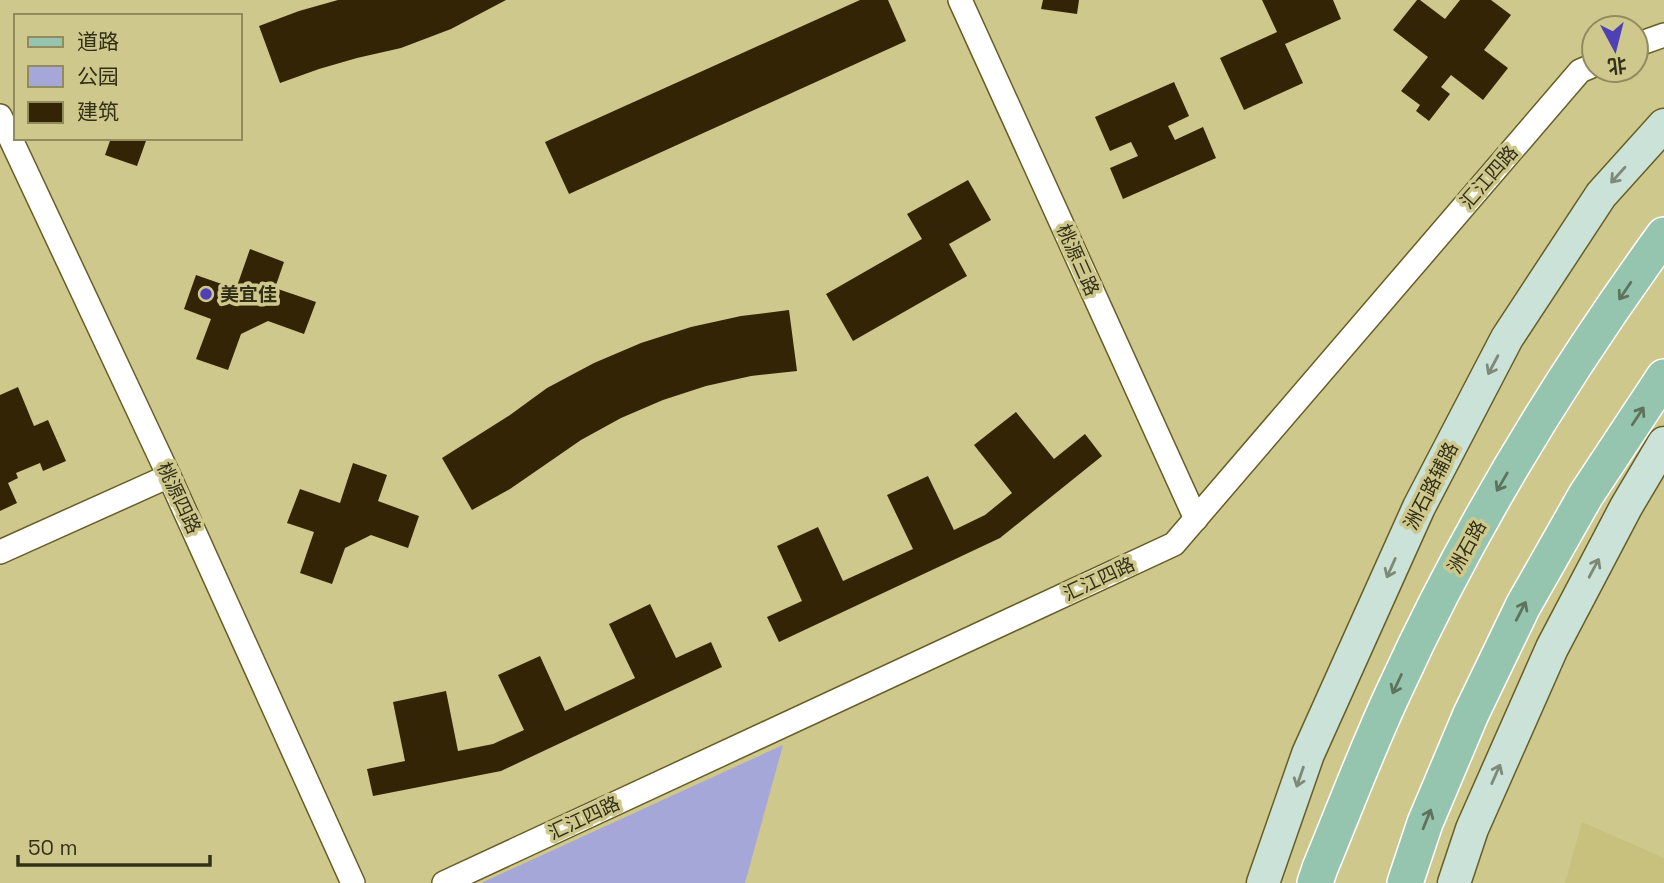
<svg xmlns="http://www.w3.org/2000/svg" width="1664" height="883" viewBox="0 0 1664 883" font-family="'Space Grotesk','Noto Sans SC',sans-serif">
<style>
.built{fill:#c8c07d}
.green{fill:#a5a7d9}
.building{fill:#332405}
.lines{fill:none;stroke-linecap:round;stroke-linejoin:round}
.minor-casing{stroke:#665e26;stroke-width:26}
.secondary-casing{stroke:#665e26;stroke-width:35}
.primary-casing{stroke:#fff;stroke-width:38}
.minor{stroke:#fff;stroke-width:23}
.secondary{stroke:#cae2d7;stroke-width:32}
.primary{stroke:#95c5af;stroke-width:35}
.oneway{stroke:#7e8978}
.oneway2{stroke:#5f735c}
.poi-dot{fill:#4e40b7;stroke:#cfc88d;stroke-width:2.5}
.labels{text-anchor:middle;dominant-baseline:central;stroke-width:7;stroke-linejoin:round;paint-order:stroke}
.street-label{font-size:19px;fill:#333018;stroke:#cfc88d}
.poi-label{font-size:19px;font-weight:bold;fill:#333018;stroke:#cfc88d;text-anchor:start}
</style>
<rect width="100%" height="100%" fill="#cfc88d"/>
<polygon class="built" points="1582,822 1664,858 1664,883 1565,883"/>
<polygon class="green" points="783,745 745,883 481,883"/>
<g class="building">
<polygon points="338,0 506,0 451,29 401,48 357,58 319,69 280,83 259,26 299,11"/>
<polygon points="860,0 888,0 906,41 569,194 545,142"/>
<polygon points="1043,0 1079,0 1077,14 1041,9"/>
<polygon points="1262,0 1333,0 1341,19 1285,44 1303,83 1244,110 1220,58 1277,32"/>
<polygon points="1417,0 1420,0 1445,19 1460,0 1491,0 1511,15 1484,50 1508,68 1483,100 1451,75 1441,87 1450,94 1429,121 1416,111 1420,105 1401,91 1428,57 1393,30"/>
<polygon points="1174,82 1189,116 1168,126 1175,140 1203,127 1216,158 1123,199 1110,168 1138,156 1131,142 1110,151 1095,117"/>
<polygon points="111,138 147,138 137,166 105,155"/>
<polygon points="968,180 991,220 949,244 967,276 853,341 826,294 922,239 907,214"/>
<polygon points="250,249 284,262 275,288 316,302 304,334 268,321 241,334 228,370 196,359 211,319 184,309 196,275 236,289"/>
<polygon points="789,310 797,371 751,376 706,386 663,400 621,418 581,440 510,489 472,510 442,458 510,415 547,388 594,363 641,343 691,327 741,316"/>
<polygon points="18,387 34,426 48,420 66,461 43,471 40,463 16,473 18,478 8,483 17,503 0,511 0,395"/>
<polygon points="1016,412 1054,459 1085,434 1102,456 1000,538 779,642 767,617 802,601 777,546 818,527 843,581 913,549 887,495 928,476 954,530 985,515 1012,493 974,445"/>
<polygon points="353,463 387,475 378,501 419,516 408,548 371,535 345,548 332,584 300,573 314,532 287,523 300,489 340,503"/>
<polygon points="650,604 676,658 711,642 722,667 501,771 373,796 367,769 405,761 393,702 446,691 458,751 493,744 524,730 498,675 540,656 565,711 635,678 609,624"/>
</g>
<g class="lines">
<defs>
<g id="minor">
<polyline points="960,0 1196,519"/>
<polyline points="1636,45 1664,35"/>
<polyline points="0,116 169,476 353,883"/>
<polyline points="0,552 169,476"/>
<polyline points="444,883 1174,544 1580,71 1594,65"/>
</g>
<g id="secondary">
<polyline points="1263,883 1308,754 1419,507 1507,338 1601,195 1664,125"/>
<polyline points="1454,883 1472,829 1552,648 1626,507 1664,443"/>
</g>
<g id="primary">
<path d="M1315 883 1320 868C1345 808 1368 746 1396 687 1469 527 1561 377 1664 235"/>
<polyline points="1405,883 1425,823 1471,714 1523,606 1586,495 1664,377"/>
</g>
</defs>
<use href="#minor" class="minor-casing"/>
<use href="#secondary" class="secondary-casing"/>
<use href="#primary" class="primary-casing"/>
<use href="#minor" class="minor"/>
<use href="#secondary" class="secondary"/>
<use href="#primary" class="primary"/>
</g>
<defs><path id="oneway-shaft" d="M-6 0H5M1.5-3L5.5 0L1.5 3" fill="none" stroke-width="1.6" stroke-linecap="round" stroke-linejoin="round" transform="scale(1.75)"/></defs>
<g class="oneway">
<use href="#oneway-shaft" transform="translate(1618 175) rotate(132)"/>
<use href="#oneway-shaft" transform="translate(1493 365) rotate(118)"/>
<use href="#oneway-shaft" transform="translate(1391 568) rotate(114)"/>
<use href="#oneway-shaft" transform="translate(1594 568) rotate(-62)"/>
<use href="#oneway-shaft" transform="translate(1496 774) rotate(-66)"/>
<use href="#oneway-shaft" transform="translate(1300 777) rotate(109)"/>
</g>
<g class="oneway2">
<use href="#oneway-shaft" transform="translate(1625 291) rotate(124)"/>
<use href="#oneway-shaft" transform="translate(1638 416) rotate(-57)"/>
<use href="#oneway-shaft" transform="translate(1502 482) rotate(120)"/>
<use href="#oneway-shaft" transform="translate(1521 611) rotate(-63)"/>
<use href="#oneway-shaft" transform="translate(1397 684) rotate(115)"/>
<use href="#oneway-shaft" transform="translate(1427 819) rotate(-68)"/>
</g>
<circle class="poi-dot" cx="206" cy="294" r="7"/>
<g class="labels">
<g class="street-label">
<text transform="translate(1489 177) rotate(-49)">汇江四路</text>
<text transform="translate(1078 260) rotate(66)">桃源三路</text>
<text transform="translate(1431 486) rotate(-63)">洲石路辅路</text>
<text transform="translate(179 498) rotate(65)">桃源四路</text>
<text transform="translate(1467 547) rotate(-61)">洲石路</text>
<text transform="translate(1099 579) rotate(-25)">汇江四路</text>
<text transform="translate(584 818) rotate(-25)">汇江四路</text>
</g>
<g class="poi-label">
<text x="220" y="294">美宜佳</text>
</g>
</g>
<rect x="14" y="14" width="228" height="126" fill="#cfc88d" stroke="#918b5e" stroke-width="2"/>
<rect x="28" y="37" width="35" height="10" fill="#95c5af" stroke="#918b5e" stroke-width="2"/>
<text x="77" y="49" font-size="21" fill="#333018">道路</text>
<rect x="28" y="66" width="35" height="21" fill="#a5a7d9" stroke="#918b5e" stroke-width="2"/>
<text x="77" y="84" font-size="21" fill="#333018">公园</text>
<rect x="28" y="102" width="35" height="21" fill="#332405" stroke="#918b5e" stroke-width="2"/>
<text x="77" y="119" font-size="21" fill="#333018">建筑</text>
<g transform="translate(1615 49) rotate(173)"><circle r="33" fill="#cfc88d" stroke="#918b5e" stroke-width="2"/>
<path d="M0-5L12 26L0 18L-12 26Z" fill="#4e40b7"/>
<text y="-10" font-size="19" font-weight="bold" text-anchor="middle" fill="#333018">北</text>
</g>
<path d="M18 855v10h192v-10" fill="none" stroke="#333018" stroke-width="3.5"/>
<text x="28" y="855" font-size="21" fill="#333018" stroke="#cfc88d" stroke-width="5" paint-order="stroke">50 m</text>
</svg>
